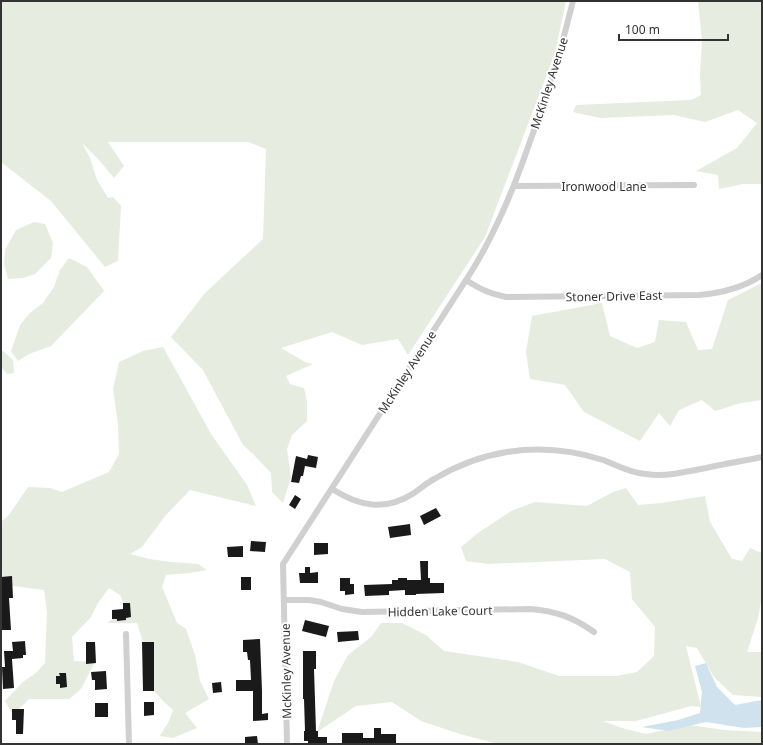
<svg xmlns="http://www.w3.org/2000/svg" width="763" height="745" viewBox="0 0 763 745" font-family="'Noto Sans',sans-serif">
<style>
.green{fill:#e6ecdf}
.water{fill:#cfe2ee}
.building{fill:#1a1a1a}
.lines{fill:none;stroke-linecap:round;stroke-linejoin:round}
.street{stroke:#d0d0d0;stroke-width:6}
.labels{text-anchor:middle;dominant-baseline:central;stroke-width:4;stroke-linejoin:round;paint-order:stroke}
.street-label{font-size:12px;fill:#333;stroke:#fff}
</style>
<rect width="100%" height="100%" fill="#fff"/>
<g class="green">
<polygon points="1,1 566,1 555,53 485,237 408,355 398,339 362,345 332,332 281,348 305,362 313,364 286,376 290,384 304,388 307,402 307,421 292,435 287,449 291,477 283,503 272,492 271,473 253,454 243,445 203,370 171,337 205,293 263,239 266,149 248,142 108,142 124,166 114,178 99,160 82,143 90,158 97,180 108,198 113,197 121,206 118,261 105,267 51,201 1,162"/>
<polygon points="698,1 762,1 762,184 743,184 719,189 718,175 696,171 737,148 757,123 738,110 705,122 674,115 600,118 573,112 576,105 691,100 701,95 700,75 702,40"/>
<polygon points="34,222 45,224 53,243 51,258 35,274 23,278 8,279 4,264 5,250 16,230"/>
<polygon points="69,258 87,267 104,291 51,346 29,354 18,361 11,351 20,325 30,313 43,303 54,287 60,270"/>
<polygon points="762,283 762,400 741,403 715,411 702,400 679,410 670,426 659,413 640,441 584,412 565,385 530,379 526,352 532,316 602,303 610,336 637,348 655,342 659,320 686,322 698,350 712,349 728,300"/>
<polygon points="163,347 211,434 247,485 256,506 190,490 165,516 142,547 130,554 149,559 171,562 198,564 207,570 189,573 166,575 162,587 177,623 186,629 195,655 200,681 209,699 185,713 197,728 173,738 160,736 169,721 173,710 163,701 148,684 150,664 137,623 107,623 127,609 120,595 109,588 98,603 91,617 72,637 74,661 95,662 81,689 69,699 29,699 13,715 5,701 23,682 36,673 45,663 47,612 44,590 6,585 1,571 1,522 9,515 28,487 50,488 62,492 109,472 119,454 118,424 113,389 119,362 143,351"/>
<polygon points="1,351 3,351 13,360 14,373 7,374 1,367"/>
<polygon points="626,488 638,505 661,503 705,496 710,522 732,559 742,561 750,548 762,553 762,596 758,618 747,652 762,652 762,697 733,695 714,677 697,648 686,646 701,707 691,706 636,721 603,721 622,728 646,734 689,725 725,730 762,732 762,744 498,744 460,734 421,721 392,702 356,706 317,732 334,681 348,655 371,637 381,623 402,623 426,635 444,651 518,662 559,676 616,676 637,672 654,656 655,627 632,599 630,572 605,559 488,564 466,561 461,547 478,533 511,511 535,502 587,506 613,492"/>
</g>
<polygon class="water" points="706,663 717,687 735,705 756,701 762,700 762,727 744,728 706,722 668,731 642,727 678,720 700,713 702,692 695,666"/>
<g class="building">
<polygon points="308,455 318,457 316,468 305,466 303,476 301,476 299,483 291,482 296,456 307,459"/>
<polygon points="295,495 301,499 295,509 289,505"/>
<polygon points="436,508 441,516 424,525 420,516"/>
<polygon points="410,524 411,535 390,538 388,527"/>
<polygon points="251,541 266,542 265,552 250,551"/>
<polygon points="314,543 328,543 328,554 314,555"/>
<polygon points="243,546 243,557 228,557 227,547"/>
<polygon points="420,561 428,561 428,578 430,578 430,583 444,583 444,593 416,594 416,595 405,595 405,590 389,591 389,595 365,596 364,585 392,584 392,580 398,580 398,578 407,578 407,580 421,580"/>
<polygon points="305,567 310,567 310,573 318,572 318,583 300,583 299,573 305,573"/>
<polygon points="12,576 13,598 9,598 11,630 1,630 1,608 2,608 1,577"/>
<rect x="241" y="577" width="10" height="13"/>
<polygon points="340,578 350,578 350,584 354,584 354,594 345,595 345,591 340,591"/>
<polygon points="123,603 130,603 131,617 126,618 126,620 117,621 117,619 112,619 112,610 123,609"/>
<polygon points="305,620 329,626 326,637 302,631"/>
<polygon points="358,631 359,640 338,642 337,632"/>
<polygon points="260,639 262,691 262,714 268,713 268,720 253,721 253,691 236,691 236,680 251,680 250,660 248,660 247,652 243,652 243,640"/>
<polygon points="25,641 26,655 23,655 23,658 12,659 14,688 3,689 2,667 5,667 4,651 13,651 12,642"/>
<polygon points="86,642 95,642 96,663 86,664"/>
<polygon points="142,642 154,642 154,691 143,691"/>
<polygon points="303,651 316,651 316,669 314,669 316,731 318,731 318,737 327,737 327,744 308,744 308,741 304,741 304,731 305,731 304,699 303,699"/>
<polygon points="106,671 107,689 95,690 95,680 92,680 91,672"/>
<polygon points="59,673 66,673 67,687 60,688 60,684 56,684 56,676 60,676"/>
<polygon points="221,682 222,692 213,693 212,683"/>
<polygon points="144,702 154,702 154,715 144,716"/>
<rect x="95" y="703" width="13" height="14"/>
<polygon points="12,709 24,709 23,734 16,734 16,720 12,720"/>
<polygon points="374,728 381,728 381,734 396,734 396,744 342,744 342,733 363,733 363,738 374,738"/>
<polygon points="257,736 258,744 245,744 245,737"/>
</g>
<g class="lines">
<g class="street">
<polyline points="514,186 694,185"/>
<path d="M466 280C480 289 490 294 506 297L699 295C722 293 743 288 762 275"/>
<path d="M332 489C359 506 385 512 414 493 421 488 428 482 436 478 458 465 482 456 507 452 539 447 572 450 603 460 617 465 630 473 646 474 666 477 685 472 706 468 724 464 743 461 762 457"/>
<path d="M284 600H309L321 602 342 609 362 612 530 609C556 611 573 617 594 632"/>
<polyline points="126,634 129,744"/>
<path d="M287 744 283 564 466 280C478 262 488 243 497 224 509 199 519 173 528 147 546 99 561 51 573 1"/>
</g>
</g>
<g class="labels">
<g class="street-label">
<text transform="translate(549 83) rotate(-72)">McKinley Avenue</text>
<text x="604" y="186">Ironwood Lane</text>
<text transform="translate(614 296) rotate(-1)">Stoner Drive East</text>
<text transform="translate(407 372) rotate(-57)">McKinley Avenue</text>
<text transform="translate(440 611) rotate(-1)">Hidden Lake Court</text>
<text transform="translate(286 671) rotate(-91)">McKinley Avenue</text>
</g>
</g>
<rect width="763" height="745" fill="none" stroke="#333333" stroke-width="4"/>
<path d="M619 34v6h109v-6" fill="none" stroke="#333333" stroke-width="2"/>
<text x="625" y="34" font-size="12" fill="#333333" stroke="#ffffff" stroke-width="3" paint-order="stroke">100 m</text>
</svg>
